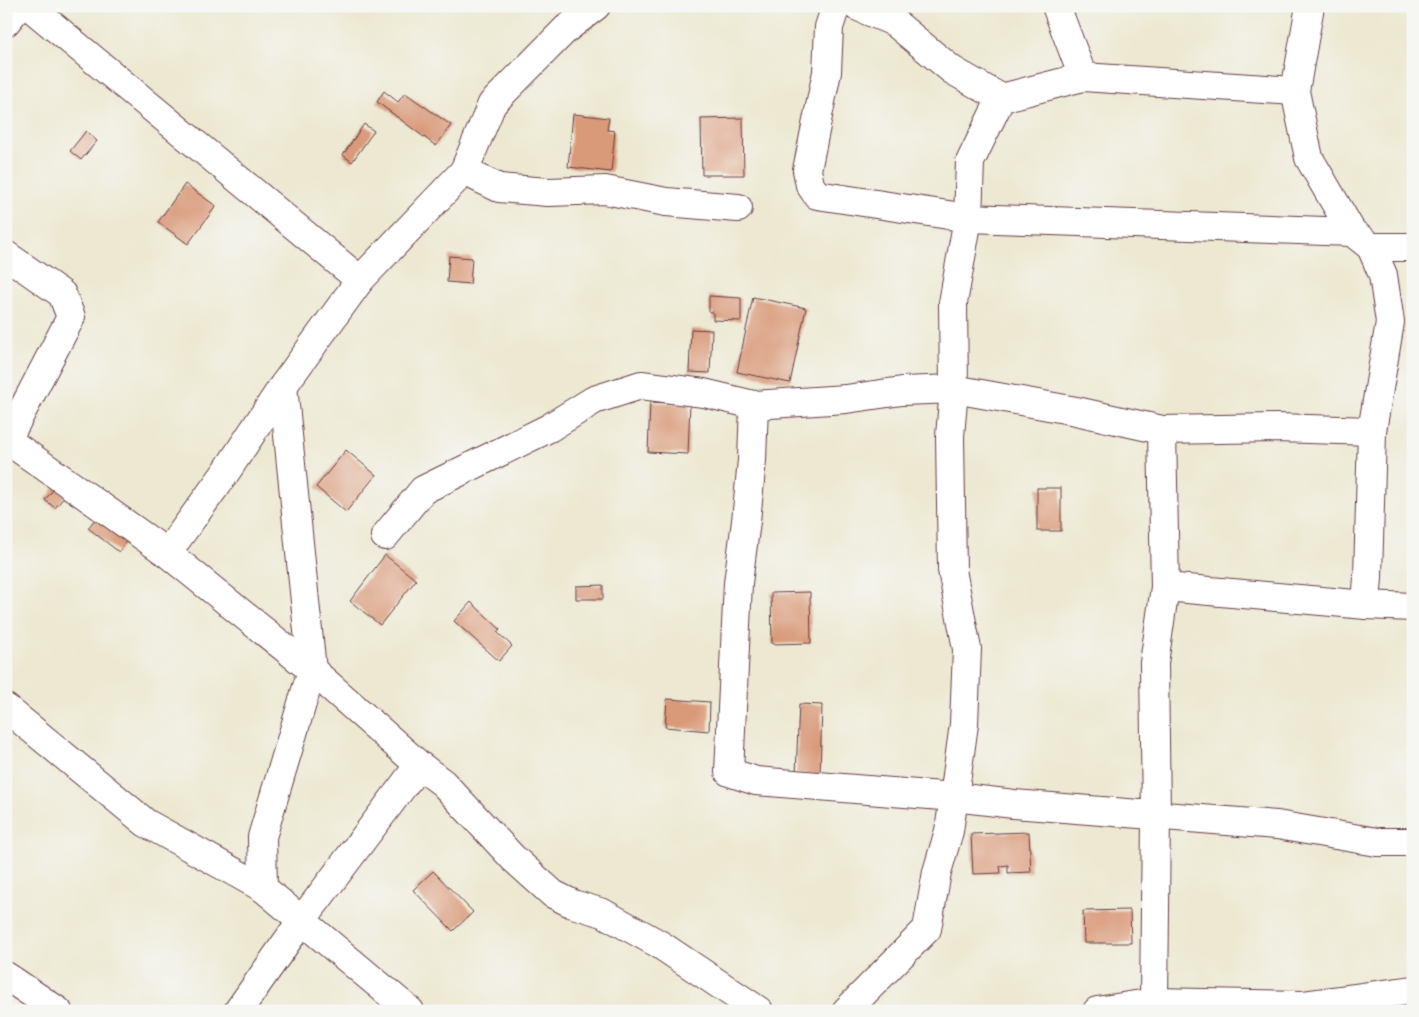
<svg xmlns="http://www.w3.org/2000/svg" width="1419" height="1017" viewBox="0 0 1419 1017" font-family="'Architects Daughter',sans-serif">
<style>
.building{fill:#d99a79}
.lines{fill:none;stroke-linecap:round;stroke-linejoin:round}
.minor-casing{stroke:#623d44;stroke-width:30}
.minor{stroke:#fff;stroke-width:28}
</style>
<rect width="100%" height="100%" fill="#f6f6f2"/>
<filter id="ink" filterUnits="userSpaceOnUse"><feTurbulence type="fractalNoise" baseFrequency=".02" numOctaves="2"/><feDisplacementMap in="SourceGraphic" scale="10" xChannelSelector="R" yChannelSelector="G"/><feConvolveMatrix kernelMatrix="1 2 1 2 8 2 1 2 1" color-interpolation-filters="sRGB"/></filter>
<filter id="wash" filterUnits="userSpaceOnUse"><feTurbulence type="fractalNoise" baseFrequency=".0096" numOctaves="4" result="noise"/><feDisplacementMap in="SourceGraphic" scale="20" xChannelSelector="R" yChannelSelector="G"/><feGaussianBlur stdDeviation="1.12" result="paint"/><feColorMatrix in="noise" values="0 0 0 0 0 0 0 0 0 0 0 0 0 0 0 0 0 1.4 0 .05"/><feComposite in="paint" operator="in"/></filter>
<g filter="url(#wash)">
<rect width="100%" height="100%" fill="#ece8d1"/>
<g id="blocks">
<g class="building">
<polygon points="384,91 398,102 405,93 451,125 436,146 377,102"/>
<polygon points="573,114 609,118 607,130 615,131 611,172 568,167"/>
<polygon points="743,118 744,175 702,175 701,119"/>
<polygon points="364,124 374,131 352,162 343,155"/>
<polygon points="86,131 97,141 81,160 70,151"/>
<polygon points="185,184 216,206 188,244 158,222"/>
<polygon points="449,256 472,258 470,284 447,282"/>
<polygon points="709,296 741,298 741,321 713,320 713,312 709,312"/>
<polygon points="753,297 806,308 790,383 737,372"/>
<polygon points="691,329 712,330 710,373 689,372"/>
<polygon points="650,402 690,404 688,454 648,452"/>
<polygon points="346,450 376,475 346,512 316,487"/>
<polygon points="56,486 66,495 55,508 45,500"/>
<rect x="1037" y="488" width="24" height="43"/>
<polygon points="96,518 126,541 119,552 88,528"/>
<polygon points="385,555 416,580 380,625 350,601"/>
<polygon points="603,585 603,599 576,599 576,586"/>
<polygon points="810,592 811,643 772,644 771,593"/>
<polygon points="471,602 500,629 497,632 512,646 499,661 454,621"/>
<polygon points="667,699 710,702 709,731 665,727"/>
<polygon points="799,704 822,705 820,775 796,774"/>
<polygon points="1029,832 1031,872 1008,873 1008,865 1000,866 1001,873 973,874 971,834"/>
<polygon points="433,871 473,912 453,931 413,890"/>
<polygon points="1130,910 1131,943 1084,943 1083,911"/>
</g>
</g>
</g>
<g filter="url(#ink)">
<use href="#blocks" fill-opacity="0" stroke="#623d44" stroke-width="1"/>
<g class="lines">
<defs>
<g id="minor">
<polyline points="29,6 360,280"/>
<polyline points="596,6 566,29 492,104 464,171 499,188 548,192 605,190 666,202 738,208"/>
<polyline points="836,6 829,27 827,72 807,170 810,185 817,195 968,218 1352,232 1371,247 1383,275 1390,322 1372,431 1368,577 1366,605 1413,607"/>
<polyline points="856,6 894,22 952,70 1001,98 970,162 968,218 953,303 954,389 1076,411 1162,430 1277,428 1372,431"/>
<polyline points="1056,6 1083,77"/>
<polyline points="1310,6 1295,91 1309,158 1352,232"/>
<polyline points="6,22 19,6"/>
<polyline points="1001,98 1083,77 1295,91"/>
<polyline points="1371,247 1413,247"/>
<polyline points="6,255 62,294 71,317 6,442"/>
<polyline points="283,386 312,670 262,837 263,888 410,1011"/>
<polyline points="7,440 167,553 312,670 419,765 443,783 513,858 553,894 573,904 603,913 659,944 759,1011"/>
<polyline points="385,536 423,490 549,428 594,400 641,385 704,393 754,405 846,399 902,391 954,389 950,436 952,570 967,649 964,724 954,797 756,781 729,772 738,583 746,521 752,460 754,405"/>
<polyline points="167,553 226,472 283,386 360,280 464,171"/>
<polyline points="1165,587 1366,605"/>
<polyline points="6,708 146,823 263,888"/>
<polyline points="6,976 58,1011"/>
<polyline points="1154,1002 1156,816 1154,663 1165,587 1162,430"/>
<polyline points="238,1011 302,920 419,765"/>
<polyline points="846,1011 927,929 937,872 949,831 954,797 1014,804 1277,825 1377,842 1413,842"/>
<polyline points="1097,1011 1154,1002 1302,1005 1413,990"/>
</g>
</defs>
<use href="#minor" class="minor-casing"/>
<use href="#minor" class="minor"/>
</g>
</g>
<rect width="1419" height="1017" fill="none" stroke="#f6f6f2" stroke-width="25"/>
</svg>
